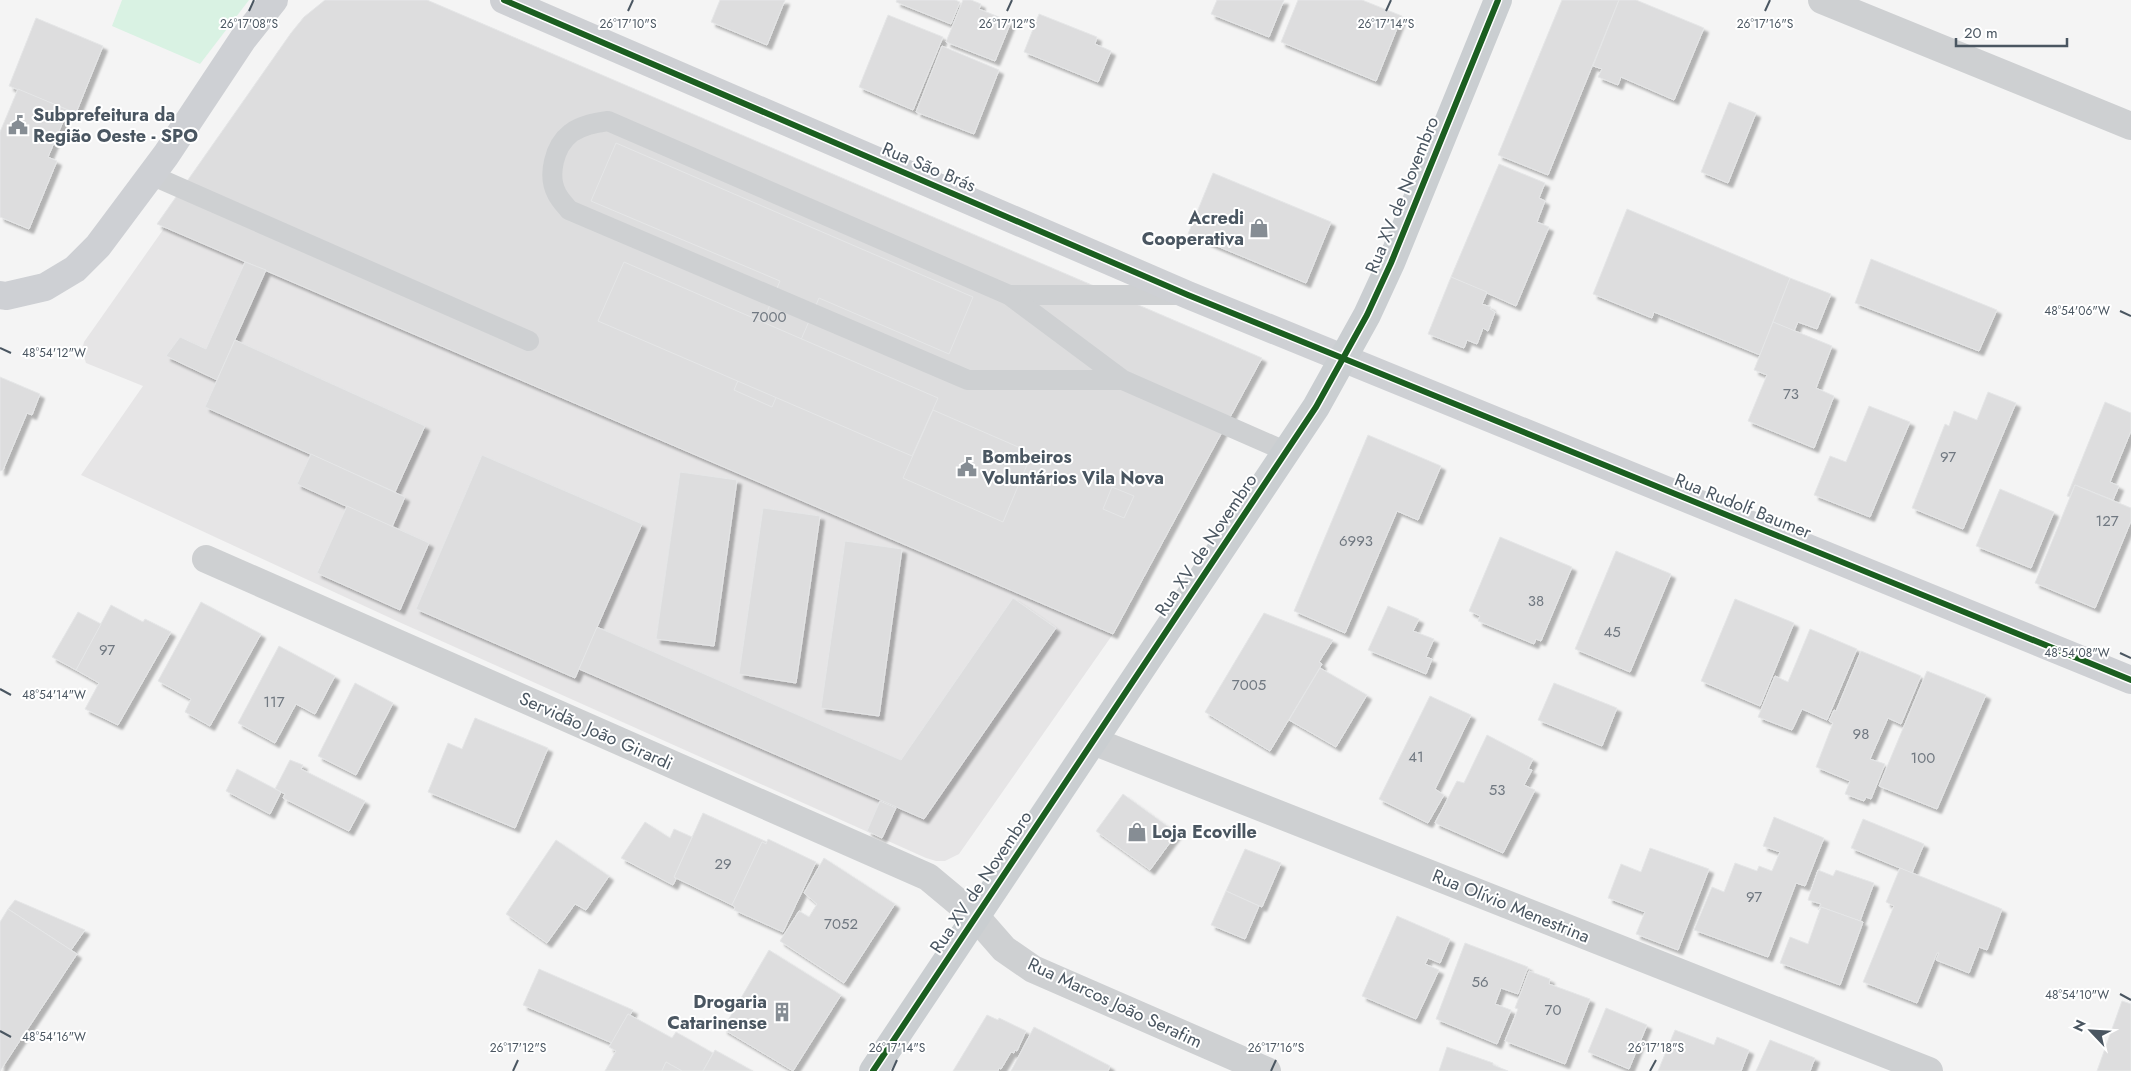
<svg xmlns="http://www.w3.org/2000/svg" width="2131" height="1071" viewBox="0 0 2131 1071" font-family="Jost,sans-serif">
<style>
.education{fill:#e6e5e6}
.green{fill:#d9f2e3}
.building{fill:#ddddde;stroke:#e5e6e7;filter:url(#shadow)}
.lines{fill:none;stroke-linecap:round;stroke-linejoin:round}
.lane{stroke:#ced0d2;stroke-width:20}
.street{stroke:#ced0d2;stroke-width:28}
.secondary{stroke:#ced0d4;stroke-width:28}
.primary{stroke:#caced1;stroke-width:28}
.cycleway-casing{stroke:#fff;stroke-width:9}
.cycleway{stroke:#1b5e20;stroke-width:6}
.ticks{fill:none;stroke:#4a5661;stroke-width:2}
.labels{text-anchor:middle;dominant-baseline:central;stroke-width:4;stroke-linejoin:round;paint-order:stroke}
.number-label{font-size:15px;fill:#707881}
.poi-label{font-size:18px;font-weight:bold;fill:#4a5661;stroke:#fff;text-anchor:start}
.street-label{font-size:18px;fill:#4a5661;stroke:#fff}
.ticks-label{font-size:12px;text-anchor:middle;fill:#4a5661;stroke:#fff;stroke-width:4;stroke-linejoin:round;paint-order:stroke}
</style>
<defs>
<filter id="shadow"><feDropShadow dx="4.5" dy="4.5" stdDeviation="1" flood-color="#0004"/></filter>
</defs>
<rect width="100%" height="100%" fill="#f4f4f4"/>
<polygon class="education" points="165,227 245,262 1113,634 959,854 945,861 936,861 926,858 399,622 81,475 143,386 86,363 82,350 84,342"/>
<polygon class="green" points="122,0 249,0 200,64 112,26"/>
<g class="building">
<polygon points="325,0 427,0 1262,358 1113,634 157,224 291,33 304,17"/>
<polygon points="720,0 785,0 767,45 711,22"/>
<polygon points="897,0 955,0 960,2 951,24 896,2"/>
<polygon points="963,0 971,0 981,4 979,9 1011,22 995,61 946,42"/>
<polygon points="1217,0 1284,0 1269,37 1211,14"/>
<polygon points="1298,0 1362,0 1402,16 1376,81 1281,42"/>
<polygon points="1562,0 1619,0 1548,175 1498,155"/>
<polygon points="1619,0 1636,0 1704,28 1674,100 1621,77 1618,85 1598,77 1602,69 1593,66"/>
<polygon points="1039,14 1097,37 1095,44 1111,51 1098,82 1024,52"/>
<polygon points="888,15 943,37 913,110 859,87"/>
<polygon points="36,18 103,46 76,113 9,86"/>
<polygon points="942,46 999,70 974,134 916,112"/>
<polygon points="18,89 68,110 48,157 57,161 29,229 0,217 0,132"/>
<polygon points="1729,102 1756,113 1728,183 1701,172"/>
<polygon points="616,143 973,297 949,354 819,298 772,407 734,390 780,281 591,201"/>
<polygon points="1499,164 1545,183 1539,198 1545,201 1537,222 1549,227 1516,306 1451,277"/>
<polygon points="1213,173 1331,222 1306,283 1188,234"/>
<polygon points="1627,209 1790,278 1760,355 1654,312 1652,318 1593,294"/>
<polygon points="1871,259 1997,310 1979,351 1855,303"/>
<polygon points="245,262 266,270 217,380 166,356 180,337 206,349"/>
<polygon points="624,262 938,398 912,456 598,321"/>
<polygon points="1451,277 1487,292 1482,304 1491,307 1490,309 1495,312 1488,331 1483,328 1477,344 1467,340 1464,348 1428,334"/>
<polygon points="1790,278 1831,294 1817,329 1798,322 1794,331 1773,322"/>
<polygon points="1773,322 1832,346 1816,388 1834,396 1814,448 1748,421 1767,375 1754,370"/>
<polygon points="235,340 425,426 395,492 205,407"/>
<polygon points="0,377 40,394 32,415 27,413 3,470 0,471"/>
<polygon points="1988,392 2016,403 1963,529 1912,508 1945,424 1949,426 1954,411 1977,420"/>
<polygon points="2105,402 2131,413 2131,431 2110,482 2119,486 2113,500 2075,485 2070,497 2067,496"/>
<polygon points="1869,406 1910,422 1870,517 1814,495 1830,456 1846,462"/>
<polygon points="933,410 1032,453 1003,522 903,478"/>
<polygon points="1368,435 1441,466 1418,520 1397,511 1345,633 1294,611"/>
<polygon points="311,454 405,497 392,527 297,484"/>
<polygon points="482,455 642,524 575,678 416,609"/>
<polygon points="680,472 737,480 714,646 656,639"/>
<polygon points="2075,485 2131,508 2131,521 2095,608 2035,583"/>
<polygon points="1112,487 1134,496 1124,518 1103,509"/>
<polygon points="2000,489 2054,512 2031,568 1976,546"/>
<polygon points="347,506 429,543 400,610 317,573"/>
<polygon points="763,508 820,516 796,683 739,674"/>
<polygon points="1500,537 1572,567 1541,641 1536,639 1534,644 1478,621 1480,616 1469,611"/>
<polygon points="845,541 902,549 879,716 821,708"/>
<polygon points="1616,551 1671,574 1630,672 1575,649"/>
<polygon points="1013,598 1056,628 924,819 579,669 597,627 901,760"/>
<polygon points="1735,599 1794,623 1760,706 1701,681"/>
<polygon points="201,602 261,634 210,726 185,712 191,699 158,681"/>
<polygon points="111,605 143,622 145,619 171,632 118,725 85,709 99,683 76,670"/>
<polygon points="1388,606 1419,619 1413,631 1434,639 1426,657 1432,659 1426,674 1368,650"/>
<polygon points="78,612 101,624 76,670 52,657"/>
<polygon points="1264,613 1333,640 1319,662 1322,664 1270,751 1205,712"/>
<polygon points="1810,629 1857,649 1827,720 1802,709 1792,730 1758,717 1775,676 1788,682"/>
<polygon points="279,646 335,676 315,714 296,704 275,743 238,723"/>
<polygon points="1861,651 1921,676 1901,724 1888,718 1870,759 1885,764 1871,799 1866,797 1864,801 1845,794 1850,781 1816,767 1833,723 1829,721 1834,710 1836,711"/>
<polygon points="1320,668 1367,695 1336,747 1289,720"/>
<polygon points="1927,671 1986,695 1937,809 1879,786"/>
<polygon points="355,683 393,703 356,775 318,756"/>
<polygon points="1554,683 1617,708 1602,746 1538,720"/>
<polygon points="1430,696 1471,715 1435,789 1444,795 1428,823 1379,799"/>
<polygon points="475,718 548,748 515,828 428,792 448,743 462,749"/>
<polygon points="1487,735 1533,759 1528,769 1532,770 1524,785 1535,790 1503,853 1435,823 1457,781 1464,783"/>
<polygon points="290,760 303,765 301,769 365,801 349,831 283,798 285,794 275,789"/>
<polygon points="237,769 281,792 270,814 226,791"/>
<polygon points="1123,794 1177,833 1150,870 1096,831"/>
<polygon points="880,801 896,808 882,838 867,831"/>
<polygon points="703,813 767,842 766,844 762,842 732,905 674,877"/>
<polygon points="1774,817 1824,838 1805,886 1796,883 1768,957 1694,930 1712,887 1724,892 1735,863 1757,871 1759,866 1772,871 1780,852 1763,846"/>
<polygon points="1863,819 1924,844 1912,873 1851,848"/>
<polygon points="645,822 670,838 674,829 692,837 674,877 676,879 673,885 621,858"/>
<polygon points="768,839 816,862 783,932 734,910 735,907 732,905 762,842 766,844"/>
<polygon points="556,840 609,876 586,910 575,904 547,943 506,914"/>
<polygon points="1650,848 1709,869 1678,950 1636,934 1645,912 1608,898 1621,864 1641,872"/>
<polygon points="1245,849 1281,863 1262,907 1226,891"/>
<polygon points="824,858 895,904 844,983 780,941 799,911 809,917 817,904 804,893"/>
<polygon points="1900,868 2002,909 1987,950 1979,947 1969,973 1936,960 1939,953 1937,953 1917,1003 1863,982 1894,906 1886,902"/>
<polygon points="1818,870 1833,876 1836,870 1874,883 1860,921 1821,907 1818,910 1821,904 1808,900"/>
<polygon points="1226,891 1259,906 1245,939 1211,925"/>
<polygon points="15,900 85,930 71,950 8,909"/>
<polygon points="1821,907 1863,922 1840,985 1780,963 1790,937 1808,944"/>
<polygon points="8,909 77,954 0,1071 0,922"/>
<polygon points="1397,916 1450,939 1440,963 1428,958 1425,964 1439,970 1416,1019 1362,996"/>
<polygon points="1465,943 1528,967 1518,994 1501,988 1495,1004 1511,1010 1497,1044 1436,1019"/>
<polygon points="769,950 841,995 793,1071 723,1029"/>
<polygon points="539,969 633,1010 630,1015 628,1014 612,1043 523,1005"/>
<polygon points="1529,971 1550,979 1549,984 1590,999 1565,1064 1505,1041 1518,1009 1515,1008"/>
<polygon points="2122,1001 2131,1004 2131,1071 2097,1071"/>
<polygon points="1606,1008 1647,1025 1629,1069 1588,1052"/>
<polygon points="628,1014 672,1038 676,1032 713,1053 703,1071 682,1071 666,1062 662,1071 605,1071 616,1051 609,1047"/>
<polygon points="987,1015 998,1020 999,1018 1026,1031 1017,1051 1015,1050 1014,1053 1011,1052 1001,1069 999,1068 998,1071 953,1071"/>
<polygon points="1034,1027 1110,1066 1108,1071 1011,1071"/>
<polygon points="1675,1030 1714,1045 1717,1037 1749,1050 1741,1071 1658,1071"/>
<polygon points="1770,1040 1815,1058 1810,1071 1756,1071"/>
<polygon points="1447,1047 1493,1063 1493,1065 1508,1071 1439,1071"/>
<polygon points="715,1050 753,1071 703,1071"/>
<polygon points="666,1062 682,1071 662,1071"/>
</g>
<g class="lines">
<g class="lane">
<polyline points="151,175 529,341"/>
<polyline points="1009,295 1180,295"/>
<path d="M1123 380H968L569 210C565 205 560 200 557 194 547 176 554 146 571 133 582 125 595 123 608 121L1009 295 1123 380 1287 452"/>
</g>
<g class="street">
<polyline points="1822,0 2131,126"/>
<polyline points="206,559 928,877 976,917 1004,949 1033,969 1267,1071"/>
<polyline points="1093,741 1929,1071"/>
</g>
<g class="secondary">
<polyline points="504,0 1188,295 2131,680"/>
<polyline points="0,295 6,296 45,287 75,269 98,246 166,155 243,39 274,0"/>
</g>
<polyline class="primary" points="873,1071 1316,407 1367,315 1391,263 1498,0"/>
<defs>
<g id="cycleway">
<polyline points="504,0 1188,295 2131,680"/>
<polyline points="873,1071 1316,407 1367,315 1391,263 1498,0"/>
</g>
</defs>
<use href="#cycleway" class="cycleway-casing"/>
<use href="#cycleway" class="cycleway"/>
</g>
<path class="ticks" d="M249 11 254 0M628 11 633 0M1007 11 1012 0M1386 11 1391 0M1765 11 1770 0M2120 311 2131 316M0 348 11 353M2120 653 2131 658M0 689 11 695M2120 994 2131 1000M0 1031 11 1037M513 1071 518 1060M892 1071 897 1060M1271 1071 1276 1060M1650 1071 1656 1060"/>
<defs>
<symbol id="civic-bare" viewBox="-9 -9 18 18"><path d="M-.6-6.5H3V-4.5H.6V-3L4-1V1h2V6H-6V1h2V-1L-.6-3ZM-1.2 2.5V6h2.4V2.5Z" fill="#868d94" stroke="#fff" stroke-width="2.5" paint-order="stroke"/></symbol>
<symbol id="shop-bare" viewBox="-9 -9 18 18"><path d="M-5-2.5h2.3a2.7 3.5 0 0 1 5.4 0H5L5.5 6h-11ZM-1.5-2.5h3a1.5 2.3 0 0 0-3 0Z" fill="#868d94" stroke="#fff" stroke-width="2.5" paint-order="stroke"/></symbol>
<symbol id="building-bare" viewBox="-9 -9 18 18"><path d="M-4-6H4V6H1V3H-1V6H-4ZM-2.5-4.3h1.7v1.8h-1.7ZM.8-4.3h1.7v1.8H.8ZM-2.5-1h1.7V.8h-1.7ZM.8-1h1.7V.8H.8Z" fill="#868d94" stroke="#fff" stroke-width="2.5" paint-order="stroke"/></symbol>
</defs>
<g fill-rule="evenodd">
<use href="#civic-bare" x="4" y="111" width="28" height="28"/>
<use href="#shop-bare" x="1245" y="214" width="28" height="28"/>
<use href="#civic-bare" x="953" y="453" width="28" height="28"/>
<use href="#shop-bare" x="1123" y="818" width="28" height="28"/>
<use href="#building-bare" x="768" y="998" width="28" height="28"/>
</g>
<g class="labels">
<g class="number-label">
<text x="769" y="317">7000</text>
<text x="1791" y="394">73</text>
<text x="1948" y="457">97</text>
<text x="2107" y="521">127</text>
<text x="1356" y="541">6993</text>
<text x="1536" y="601">38</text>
<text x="1612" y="632">45</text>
<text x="107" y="650">97</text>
<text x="1249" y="685">7005</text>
<text x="274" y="702">117</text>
<text x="1861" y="734">98</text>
<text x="1416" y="757">41</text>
<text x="1923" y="758">100</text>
<text x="1497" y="790">53</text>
<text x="723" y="864">29</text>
<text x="1754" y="897">97</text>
<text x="841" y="924">7052</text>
<text x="1480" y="982">56</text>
<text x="1553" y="1010">70</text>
</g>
<g class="poi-label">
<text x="33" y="115">Subprefeitura da<tspan x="33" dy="21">Região Oeste - SPO</tspan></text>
<text x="1244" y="218" text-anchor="end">Acredi<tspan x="1244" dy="21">Cooperativa</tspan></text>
<text x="982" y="457">Bombeiros<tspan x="982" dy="21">Voluntários Vila Nova</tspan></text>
<text x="1152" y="832">Loja Ecoville</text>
<text x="767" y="1002" text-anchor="end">Drogaria<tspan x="767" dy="21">Catarinense</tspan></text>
</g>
<g class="street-label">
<text transform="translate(929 167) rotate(23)">Rua São Brás</text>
<text transform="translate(1402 195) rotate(-68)">Rua XV de Novembro</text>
<text transform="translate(1743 506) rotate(22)">Rua Rudolf Baumer</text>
<text transform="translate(1206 545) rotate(-56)">Rua XV de Novembro</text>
<text transform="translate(596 731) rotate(24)">Servidão João Girardi</text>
<text transform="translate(981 882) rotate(-56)">Rua XV de Novembro</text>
<text transform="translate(1511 906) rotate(22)">Rua Olívio Menestrina</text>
<text transform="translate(1115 1003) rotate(25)">Rua Marcos João Serafim</text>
</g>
</g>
<g class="ticks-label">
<text x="249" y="28">26°17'08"S</text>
<text x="628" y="28">26°17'10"S</text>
<text x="1007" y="28">26°17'12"S</text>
<text x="1386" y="28">26°17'14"S</text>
<text x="1765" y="28">26°17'16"S</text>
<text x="2077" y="315">48°54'06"W</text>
<text x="54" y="357">48°54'12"W</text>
<text x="2077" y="657">48°54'08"W</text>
<text x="54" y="699">48°54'14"W</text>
<text x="2077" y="999">48°54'10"W</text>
<text x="54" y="1041">48°54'16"W</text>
<text x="518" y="1052">26°17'12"S</text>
<text x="897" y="1052">26°17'14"S</text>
<text x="1276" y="1052">26°17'16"S</text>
<text x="1656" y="1052">26°17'18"S</text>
</g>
<g transform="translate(2091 1031) rotate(295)" stroke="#ffffff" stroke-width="4" paint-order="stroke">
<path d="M0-4L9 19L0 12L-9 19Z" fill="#4a5661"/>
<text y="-8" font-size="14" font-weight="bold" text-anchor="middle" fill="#4a5661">N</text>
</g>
<path d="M1956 38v8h111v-8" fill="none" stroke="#4a5661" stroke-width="2.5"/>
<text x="1964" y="38" font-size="15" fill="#4a5661" stroke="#ffffff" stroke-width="4" paint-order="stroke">20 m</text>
</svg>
